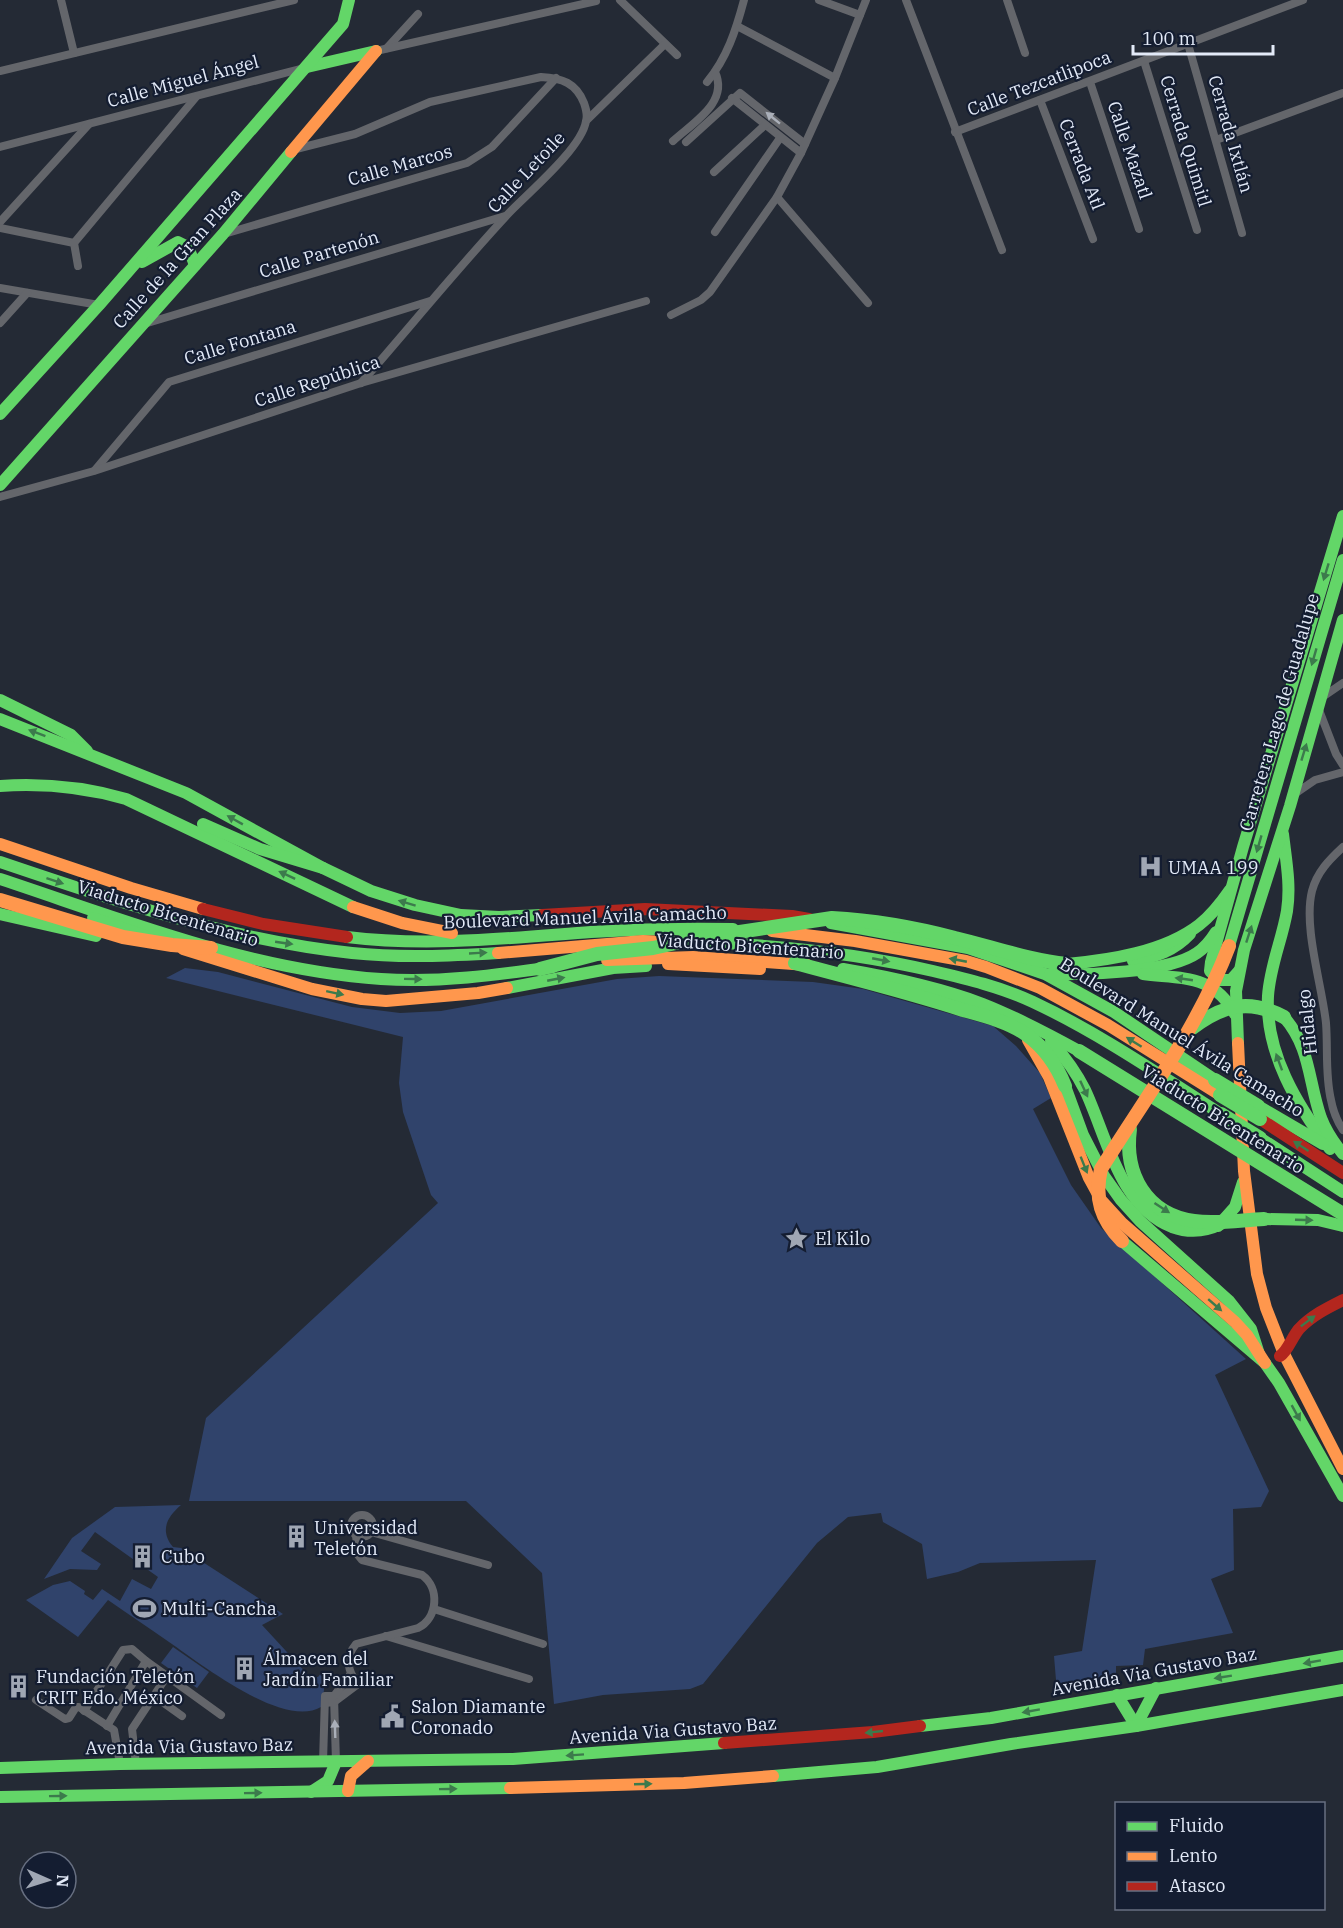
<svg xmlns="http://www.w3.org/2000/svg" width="1343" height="1928" viewBox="0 0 1343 1928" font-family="'IBM Plex Serif',serif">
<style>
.green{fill:#30436b}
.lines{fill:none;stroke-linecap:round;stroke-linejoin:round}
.street{stroke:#64666b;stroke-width:8}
.fast{stroke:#63d668;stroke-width:12}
.slow{stroke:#ff974d;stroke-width:12}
.jam{stroke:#b3261e;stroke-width:12}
.fast-bridge{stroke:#63d668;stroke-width:14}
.slow-bridge{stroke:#ff974d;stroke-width:14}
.oneway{fill:#aaafb9}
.oneway2{fill:#3c7a4c}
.labels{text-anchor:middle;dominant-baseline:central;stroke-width:4.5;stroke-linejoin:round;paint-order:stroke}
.street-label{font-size:18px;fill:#e3eaf8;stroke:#141d31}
.poi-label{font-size:18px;fill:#e3eaf8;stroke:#141d31;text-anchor:start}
</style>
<rect width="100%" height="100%" fill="#242a35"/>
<g class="green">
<polygon points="185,968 218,972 352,1007 400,1013 441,1011 617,979 659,976 813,982 863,989 993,1026 1016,1046 1040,1073 1051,1098 1033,1109 1071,1185 1101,1228 1246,1359 1215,1375 1269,1491 1261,1507 1233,1509 1234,1570 1211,1579 1233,1633 1145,1649 1143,1665 1116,1666 1116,1684 1057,1692 1054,1656 1082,1651 1096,1560 980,1563 958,1572 927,1579 922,1544 883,1522 881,1513 848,1517 817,1543 703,1684 690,1689 603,1695 554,1704 542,1573 466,1501 189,1501 206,1418 438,1203 431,1195 403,1112 399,1083 403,1037 166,978"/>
<path d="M181 1505C166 1518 160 1531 173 1547L181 1548 283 1614 262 1625 310 1677H318L323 1671 324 1690 321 1707C283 1729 201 1664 169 1642 149 1628 128 1614 108 1600L78 1637 26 1600 53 1585 70 1581 85 1591 84 1594 93 1600 102 1589 120 1601 132 1579 151 1589 158 1577 95 1532 81 1551 101 1564 97 1570 70 1569 44 1579 72 1538 115 1507Z"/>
<polygon points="173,1647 209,1672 197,1688 161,1663"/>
</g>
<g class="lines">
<g class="street">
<polyline points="61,0 74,53"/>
<polyline points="620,0 677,55"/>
<polyline points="819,0 860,15"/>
<polyline points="906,0 1002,250"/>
<polyline points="1007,0 1025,53"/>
<polyline points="737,26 835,78"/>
<polyline points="1188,44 1242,233"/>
<polyline points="387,48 418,14"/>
<polyline points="376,51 596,1"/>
<polyline points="1144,61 1197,230"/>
<polyline points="0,71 294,0"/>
<path d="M707 82C727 58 736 30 744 0"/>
<polyline points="1090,82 1139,229"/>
<polyline points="732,98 801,153"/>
<polyline points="1040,100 1093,239"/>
<polyline points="587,120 665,44"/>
<polyline points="955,132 1303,0"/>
<polyline points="1216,140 1343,93"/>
<path d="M673 141C694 122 729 102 715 72"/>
<polyline points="686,142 740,93 805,144"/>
<polyline points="0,147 304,68"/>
<path d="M296 149 355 134 430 102 541 77C562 78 576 83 584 103 586 109 588 115 586 121 582 148 528 193 508 214 457 269 410 327 361 383"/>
<polyline points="714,172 765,125"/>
<polyline points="777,197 868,303"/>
<polyline points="0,222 89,124"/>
<polyline points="0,228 74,243 78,266"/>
<polyline points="715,232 780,138"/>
<polyline points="224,234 467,163 492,147 556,78"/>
<polyline points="74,243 196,97"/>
<polyline points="0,288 99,305"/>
<polyline points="671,315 701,300 710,292 777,197 801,153 835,78 866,0"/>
<polyline points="0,323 27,293"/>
<polyline points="144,324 505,216"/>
<polyline points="95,470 169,382 430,301"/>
<polyline points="0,497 94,471 361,383 646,301"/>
<polyline points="1321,698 1343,683"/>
<polyline points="1319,710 1336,754 1343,765"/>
<polyline points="1296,793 1315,780 1343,772"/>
<path d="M1343 847C1329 860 1317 872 1312 891 1303 927 1322 985 1326 1023 1328 1048 1325 1075 1331 1100 1333 1111 1337 1121 1343 1130"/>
<circle cx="362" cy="1526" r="11"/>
<polyline points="371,1532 488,1565"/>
<polyline points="434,1609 543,1644"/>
<polyline points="386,1636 529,1679"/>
<polyline points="146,1661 167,1676"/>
<polyline points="154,1696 182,1716"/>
<polyline points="334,1697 336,1762"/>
<polyline points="36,1700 65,1719 69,1718 76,1707 79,1707 114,1730 120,1764"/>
<path d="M325 1703 334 1702 358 1684C347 1671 345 1657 356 1644L418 1628C438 1618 440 1588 422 1575L362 1560 358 1555 356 1535"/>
<polyline points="84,1711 123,1650 132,1649 146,1661 107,1726"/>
<polyline points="323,1762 325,1696 334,1696 350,1675"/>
<polyline points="136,1764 132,1729 167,1676 221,1715"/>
</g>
<g class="fast">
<polyline points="307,67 376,51"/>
<polyline points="142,262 178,242 188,247 195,265"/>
<polyline points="0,414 99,305 343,24 349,0"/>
<polyline points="0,485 223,234 291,152"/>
<polyline points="0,700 71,735 87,751"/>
<polyline points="0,719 186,793 323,868 371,891 415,905 461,915 499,917 542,915"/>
<path d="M0 786C43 783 84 787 126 799L353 907"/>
<polyline points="203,824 260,849 323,868"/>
<path d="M1283 834C1286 860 1291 885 1287 911 1282 940 1270 966 1268 996 1265 1053 1297 1105 1330 1149"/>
<path d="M0 862C115 901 230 940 352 953 400 958 449 956 498 953"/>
<path d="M0 879C124 920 249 970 381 979 439 983 496 975 553 967"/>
<polyline points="0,914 96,936"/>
<polyline points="93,918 145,936"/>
<polyline points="831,923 968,948 1045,974 1114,1012 1215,1080"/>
<path d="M347 937C428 947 510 938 591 932 638 929 685 928 733 929"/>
<path d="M698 942C777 945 856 953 933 971 967 979 1001 987 1033 1002 1099 1033 1160 1075 1221 1114"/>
<polyline points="1229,946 1343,560"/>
<path d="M1133 961C1156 957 1174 951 1190 934"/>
<path d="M1067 964C1110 960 1164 952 1199 925 1212 915 1221 903 1230 890"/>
<path d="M843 969C890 977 938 987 983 1004 1016 1017 1048 1034 1079 1051"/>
<polyline points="1239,971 1231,980 1219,980 1210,971 1211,962 1243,847 1343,516"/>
<path d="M1050 974C1086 975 1168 973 1197 953 1206 947 1211 940 1216 932"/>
<path d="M1143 974C1183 979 1213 974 1235 1014"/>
<polyline points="507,988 613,968 646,966"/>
<path d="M1284 1017C1311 1048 1308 1081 1321 1118 1326 1131 1334 1143 1343 1154"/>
<path d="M1051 1041C1064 1056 1076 1072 1085 1090 1107 1137 1119 1206 1172 1227 1189 1233 1205 1232 1221 1224"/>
<polyline points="1238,1043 1236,991 1244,950 1290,806 1343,620"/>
<polyline points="1065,1086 1083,1135 1104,1176 1121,1200 1140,1221 1229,1301 1251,1329 1259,1354"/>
<polyline points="1258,1106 1323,1144"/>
<polyline points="1260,1138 1343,1192"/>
<polyline points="1264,1219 1318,1220 1343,1226"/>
<polyline points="1218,1226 1235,1207 1243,1182"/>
<polyline points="1122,1241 1265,1363 1279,1383 1343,1496"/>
<polyline points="1117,1695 1136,1726"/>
<polyline points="920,1726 991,1718 1343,1656"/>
<polyline points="1136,1726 1156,1688"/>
<polyline points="0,1768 120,1764 513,1759 724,1743"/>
<polyline points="773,1776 877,1767 1011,1744 1136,1726 1343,1690"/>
<polyline points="311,1792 328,1781 336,1762"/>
<polyline points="0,1797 510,1788"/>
</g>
<g class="slow">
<polyline points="291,152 376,51"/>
<polyline points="0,844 131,888 203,909"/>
<polyline points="353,907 402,923 452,933"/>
<polyline points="772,931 855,941 966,961 986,967 1040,988 1108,1025 1220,1095"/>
<polyline points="183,949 312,989 362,999 386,1001 478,993 507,988"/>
<polyline points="498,953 643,941 665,942"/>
<polyline points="607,960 693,957 807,965"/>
<polyline points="668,964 760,969"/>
<polyline points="1028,1040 1049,1077 1089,1178 1101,1200 1122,1223 1235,1322 1247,1335 1265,1363"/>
<polyline points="1238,1043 1244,1171 1257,1274 1266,1308 1284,1354 1343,1469"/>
<polyline points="510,1788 684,1783 773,1776"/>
<polyline points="348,1791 351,1776 368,1761"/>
</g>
<g class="jam">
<polyline points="203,909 263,924 347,937"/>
<polyline points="542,915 645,909 792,916 809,919"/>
<polyline points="1260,1119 1343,1173"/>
<path d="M1280 1356C1288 1351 1292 1337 1299 1329 1311 1316 1327 1308 1343 1300"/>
<polyline points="724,1743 873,1732 920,1726"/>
</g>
<g class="fast-bridge">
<path d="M795 963C851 978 908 992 963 1010 985 1016 1009 1022 1027 1035 1045 1048 1057 1066 1065 1086"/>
<path d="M540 969 597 954 653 948 699 938 832 918C870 920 917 928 955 938 993 947 1028 960 1067 964"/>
<path d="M1191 1029C1222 1005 1249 998 1284 1017"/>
<polyline points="1079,1051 1343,1214"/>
<polyline points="1215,1080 1258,1106"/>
<polyline points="1220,1095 1260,1119"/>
<polyline points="1221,1114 1260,1138"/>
<path d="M1130 1129C1124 1174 1146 1214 1194 1221 1217 1224 1241 1220 1264 1219"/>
</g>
<g class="slow-bridge">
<polyline points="0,900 123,937 172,945 211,948"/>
<path d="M1122 1241C1101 1220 1094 1198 1101 1169 1146 1097 1199 1026 1229 946"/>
</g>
</g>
<defs><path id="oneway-solid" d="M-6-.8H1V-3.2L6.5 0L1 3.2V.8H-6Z" transform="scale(1.5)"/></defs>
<g class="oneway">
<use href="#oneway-solid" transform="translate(773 118) rotate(-141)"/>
<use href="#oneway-solid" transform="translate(335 1729) rotate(-92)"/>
</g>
<g class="oneway2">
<use href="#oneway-solid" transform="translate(1326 572) rotate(107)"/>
<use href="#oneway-solid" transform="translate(1314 657) rotate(106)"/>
<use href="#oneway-solid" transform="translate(37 733) rotate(-159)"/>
<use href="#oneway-solid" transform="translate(1304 752) rotate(-73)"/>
<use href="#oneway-solid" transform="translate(235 820) rotate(-151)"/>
<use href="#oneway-solid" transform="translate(1259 844) rotate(106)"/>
<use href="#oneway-solid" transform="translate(287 875) rotate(-155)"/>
<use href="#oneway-solid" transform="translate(55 881) rotate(18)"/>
<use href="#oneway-solid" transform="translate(407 903) rotate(-163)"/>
<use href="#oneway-solid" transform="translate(1249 934) rotate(-72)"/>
<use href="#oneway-solid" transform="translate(284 943) rotate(8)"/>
<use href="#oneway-solid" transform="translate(478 953) rotate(-3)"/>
<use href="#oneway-solid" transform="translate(881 960) rotate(11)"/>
<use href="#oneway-solid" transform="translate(958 960) rotate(-169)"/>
<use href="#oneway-solid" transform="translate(413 979) rotate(1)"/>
<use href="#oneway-solid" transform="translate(556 979) rotate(-11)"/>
<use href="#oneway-solid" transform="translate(1184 979) rotate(-172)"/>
<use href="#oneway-solid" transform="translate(335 993) rotate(12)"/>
<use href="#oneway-solid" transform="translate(1134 1042) rotate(-148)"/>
<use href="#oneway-solid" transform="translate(1279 1062) rotate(-110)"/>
<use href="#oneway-solid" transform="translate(1084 1089) rotate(65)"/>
<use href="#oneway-solid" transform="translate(1301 1146) rotate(-147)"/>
<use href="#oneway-solid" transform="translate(1084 1165) rotate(68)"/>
<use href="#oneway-solid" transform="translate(1162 1208) rotate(33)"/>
<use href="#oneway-solid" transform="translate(1304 1220) rotate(2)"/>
<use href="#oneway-solid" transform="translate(1215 1305) rotate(41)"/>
<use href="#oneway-solid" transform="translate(1308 1321) rotate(-37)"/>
<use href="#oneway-solid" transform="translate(1296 1413) rotate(61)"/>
<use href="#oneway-solid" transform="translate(1312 1662) rotate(170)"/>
<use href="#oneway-solid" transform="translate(1223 1677) rotate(171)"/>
<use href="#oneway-solid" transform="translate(1031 1711) rotate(170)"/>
<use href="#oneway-solid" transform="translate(874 1732) rotate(174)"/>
<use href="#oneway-solid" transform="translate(575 1755) rotate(176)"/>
<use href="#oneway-solid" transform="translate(643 1784) rotate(-2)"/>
<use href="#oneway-solid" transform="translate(448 1789) rotate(-1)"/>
<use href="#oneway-solid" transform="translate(253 1793) rotate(-1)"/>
<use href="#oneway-solid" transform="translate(58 1796) rotate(-1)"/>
</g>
<defs>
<symbol id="hospital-bare" viewBox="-9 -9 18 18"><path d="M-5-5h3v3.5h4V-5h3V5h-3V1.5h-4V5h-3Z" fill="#a0a7b4" stroke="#141d31" stroke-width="2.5" paint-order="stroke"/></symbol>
<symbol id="sight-bare" viewBox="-9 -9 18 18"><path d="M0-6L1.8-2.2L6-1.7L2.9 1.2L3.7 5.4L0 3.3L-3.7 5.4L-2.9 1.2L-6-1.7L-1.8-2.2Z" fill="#a0a7b4" stroke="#141d31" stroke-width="2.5" paint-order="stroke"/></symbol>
<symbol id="building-bare" viewBox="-9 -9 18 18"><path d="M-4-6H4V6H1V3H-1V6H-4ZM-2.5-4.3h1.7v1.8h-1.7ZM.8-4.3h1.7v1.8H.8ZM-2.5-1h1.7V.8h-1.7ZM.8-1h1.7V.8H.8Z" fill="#a0a7b4" stroke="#141d31" stroke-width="2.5" paint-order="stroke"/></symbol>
<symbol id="stadium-bare" viewBox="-9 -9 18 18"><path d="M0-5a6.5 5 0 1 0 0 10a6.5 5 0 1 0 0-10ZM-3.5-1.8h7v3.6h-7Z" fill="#a0a7b4" stroke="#141d31" stroke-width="2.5" paint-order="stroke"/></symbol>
<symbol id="civic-bare" viewBox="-9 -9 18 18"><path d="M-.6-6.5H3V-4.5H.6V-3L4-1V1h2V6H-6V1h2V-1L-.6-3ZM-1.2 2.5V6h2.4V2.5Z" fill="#a0a7b4" stroke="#141d31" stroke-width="2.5" paint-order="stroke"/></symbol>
</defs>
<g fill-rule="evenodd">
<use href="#hospital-bare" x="1134" y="850" width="33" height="33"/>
<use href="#sight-bare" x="780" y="1222" width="33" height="33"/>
<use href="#building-bare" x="280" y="1520" width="33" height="33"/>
<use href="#building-bare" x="126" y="1540" width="33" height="33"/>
<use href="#stadium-bare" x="128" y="1592" width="33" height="33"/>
<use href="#building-bare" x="228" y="1652" width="33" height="33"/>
<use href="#building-bare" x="2" y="1670" width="33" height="33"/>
<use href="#civic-bare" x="376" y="1700" width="33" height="33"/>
</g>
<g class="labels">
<g class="street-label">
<text transform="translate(183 81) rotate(-15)">Calle Miguel Ángel</text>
<text transform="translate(1039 83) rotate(-21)">Calle Tezcatlipoca</text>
<text transform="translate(1231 134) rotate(74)">Cerrada Ixtlán</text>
<text transform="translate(1186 141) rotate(73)">Cerrada Quimitl</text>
<text transform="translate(1130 150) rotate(71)">Calle Mazatl</text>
<text transform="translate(1082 164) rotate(69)">Cerrada Atl</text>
<text transform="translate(400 165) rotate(-16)">Calle Marcos</text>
<text transform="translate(526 172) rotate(-47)">Calle Letoile</text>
<text transform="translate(319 254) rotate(-17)">Calle Partenón</text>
<text transform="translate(177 258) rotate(-48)">Calle de la Gran Plaza</text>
<text transform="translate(240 342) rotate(-17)">Calle Fontana</text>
<text transform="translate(317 381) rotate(-18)">Calle República</text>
<text transform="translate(1279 712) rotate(-74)">Carretera Lago de Guadalupe</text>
<text transform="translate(168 913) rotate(17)">Viaducto Bicentenario</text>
<text transform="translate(585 917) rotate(-2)">Boulevard Manuel Ávila Camacho</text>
<text transform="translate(750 946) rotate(4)">Viaducto Bicentenario</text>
<text transform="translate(1307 1022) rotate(-96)">Hidalgo</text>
<text transform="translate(1182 1037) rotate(32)">Boulevard Manuel Ávila Camacho</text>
<text transform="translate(1223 1119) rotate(32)">Viaducto Bicentenario</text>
<text transform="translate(1154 1671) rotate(-10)">Avenida Via Gustavo Baz</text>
<text transform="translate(673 1730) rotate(-4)">Avenida Via Gustavo Baz</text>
<text transform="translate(189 1746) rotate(-1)">Avenida Via Gustavo Baz</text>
</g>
<g class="poi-label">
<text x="1168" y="867">UMAA 199</text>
<text x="815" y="1238">El Kilo</text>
<text x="314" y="1527">Universidad<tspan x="314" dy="21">Teletón</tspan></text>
<text x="161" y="1556">Cubo</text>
<text x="162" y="1608">Multi-Cancha</text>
<text x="263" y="1658">Álmacen del<tspan x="263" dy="21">Jardín Familiar</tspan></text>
<text x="36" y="1676">Fundación Teletón<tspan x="36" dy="21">CRIT Edo. México</tspan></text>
<text x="411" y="1706">Salon Diamante<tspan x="411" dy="21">Coronado</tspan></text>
</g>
</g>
<rect x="1115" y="1802" width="210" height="108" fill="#141d31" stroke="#676f81" stroke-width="1.5"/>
<rect x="1127" y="1822" width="30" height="9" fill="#63d668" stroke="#676f81" stroke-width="1.5"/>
<text x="1169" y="1832" font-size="18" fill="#e3eaf8">Fluido</text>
<rect x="1127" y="1852" width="30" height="9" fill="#ff974d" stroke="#676f81" stroke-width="1.5"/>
<text x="1169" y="1862" font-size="18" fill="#e3eaf8">Lento</text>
<rect x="1127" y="1882" width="30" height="9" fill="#b3261e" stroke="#676f81" stroke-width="1.5"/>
<text x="1169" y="1892" font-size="18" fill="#e3eaf8">Atasco</text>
<g transform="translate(48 1880) rotate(93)"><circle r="28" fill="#141d31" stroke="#676f81" stroke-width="1.5"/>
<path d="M0-4.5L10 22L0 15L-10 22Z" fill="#a0a7b4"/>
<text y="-9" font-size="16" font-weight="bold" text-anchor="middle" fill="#e3eaf8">N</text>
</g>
<path d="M1133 45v9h140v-9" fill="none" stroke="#e3eaf8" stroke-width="3"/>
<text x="1142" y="45" font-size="18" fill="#e3eaf8" stroke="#141d31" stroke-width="4.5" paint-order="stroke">100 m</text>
</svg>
